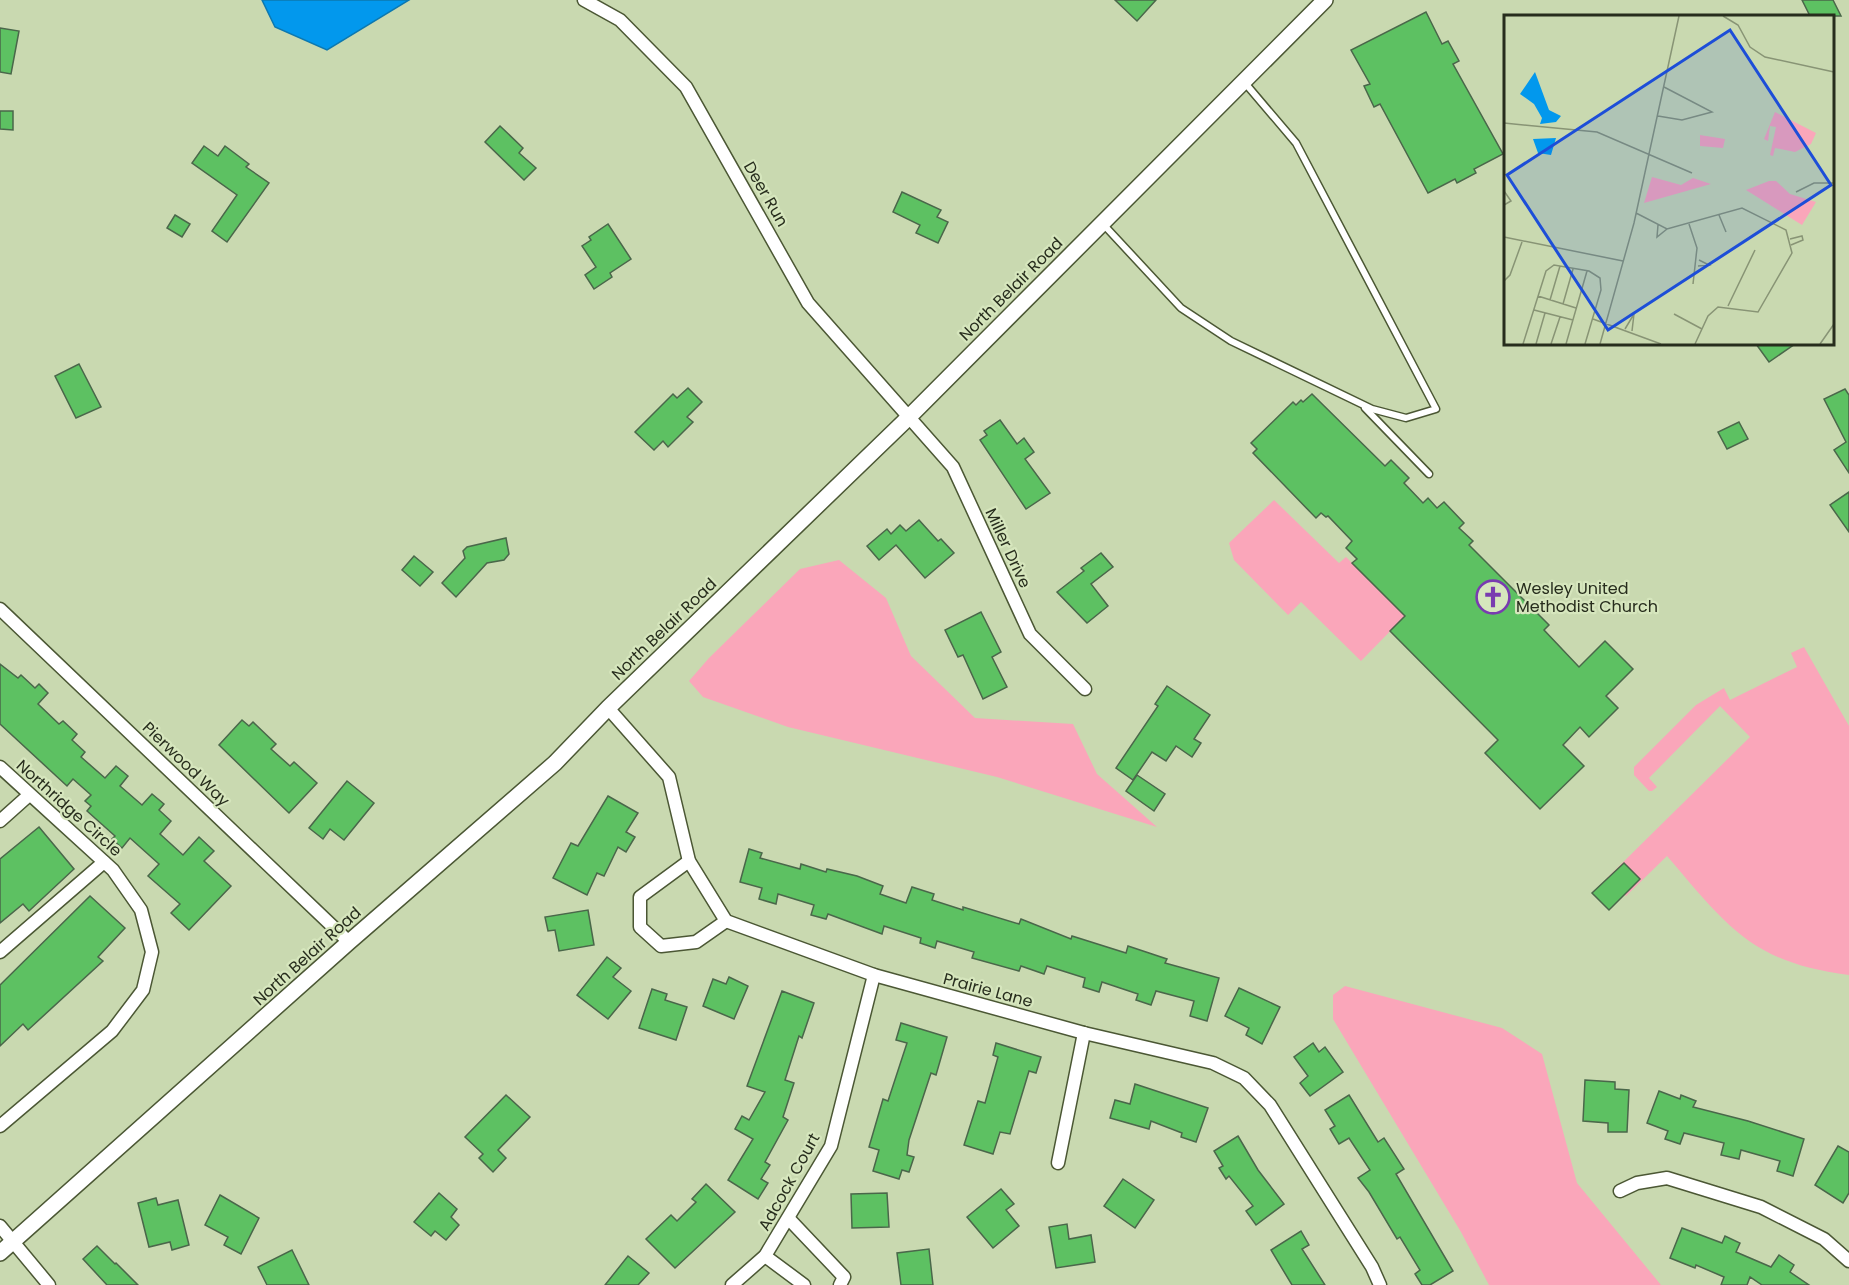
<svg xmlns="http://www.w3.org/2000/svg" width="1849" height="1285" viewBox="0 0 1849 1285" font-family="Poppins,sans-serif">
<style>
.green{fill:#faa6ba}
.water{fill:#0298ed;stroke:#0d78af;stroke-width:1.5}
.building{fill:#5dc162;stroke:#4a674a;stroke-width:1.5}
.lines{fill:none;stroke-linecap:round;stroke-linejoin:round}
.service-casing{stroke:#4b5734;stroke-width:9}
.minor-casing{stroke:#4b5734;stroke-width:15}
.tertiary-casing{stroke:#4b5734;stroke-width:18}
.service{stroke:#fff;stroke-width:6}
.minor{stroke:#fff;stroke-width:12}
.tertiary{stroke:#fff;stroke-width:15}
.labels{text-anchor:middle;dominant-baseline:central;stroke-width:4.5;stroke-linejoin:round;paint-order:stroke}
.street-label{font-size:16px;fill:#272d1d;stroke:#d6e6bd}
.poi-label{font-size:16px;fill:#272d1d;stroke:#d6e6bd;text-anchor:start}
.inset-road{fill:none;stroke:#889475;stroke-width:1.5}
.view{fill:#1d4ed8;fill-opacity:0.15;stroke:#1d4ed8;stroke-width:3}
.inset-edge{fill:none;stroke:#272d1d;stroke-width:3}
</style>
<rect width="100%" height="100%" fill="#c9d9b0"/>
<g class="green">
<polygon points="1274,500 1339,563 1346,557 1405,616 1361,661 1301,602 1288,615 1234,560 1229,543"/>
<polygon points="839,560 886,598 911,656 975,718 1073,724 1097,774 1157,827 997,777 788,727 703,697 689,681 709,658 800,569"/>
<path d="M1804 647 1849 726V975C1752 963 1727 926 1667 856L1626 896 1606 879 1750 737 1720 706 1649 778 1657 787 1652 791H1649L1634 775V767L1696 705 1724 688 1730 700 1797 667 1791 653Z"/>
<polygon points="1345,986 1502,1028 1542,1054 1577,1183 1661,1285 1489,1285 1461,1232 1333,1019 1333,995"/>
</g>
<polygon class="water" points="262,0 409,0 327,50 275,27"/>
<g class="building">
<polygon points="1115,0 1156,0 1137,21"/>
<polygon points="1802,0 1833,0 1841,16 1810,16"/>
<polygon points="1426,12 1442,44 1448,41 1459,61 1453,64 1503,154 1474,169 1476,173 1457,183 1455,179 1428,193 1380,104 1374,107 1364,86 1370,84 1351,50"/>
<polygon points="0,28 19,31 11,74 0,72"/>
<polygon points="0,111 13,111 13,130 0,129"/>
<polygon points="500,126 523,148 519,153 536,168 524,180 485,142"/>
<polygon points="204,146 218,156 225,146 249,164 246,167 269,183 227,242 212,231 237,195 192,163"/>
<polygon points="902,192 941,210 937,217 948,222 938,243 916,233 920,225 893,212"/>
<polygon points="175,215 190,224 182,237 167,228"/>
<polygon points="608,224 631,259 610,273 612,277 594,289 585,275 596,267 582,246 591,240 589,237"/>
<polygon points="1756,344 1795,344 1769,362"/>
<polygon points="79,364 101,407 76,418 55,376"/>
<polygon points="688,388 702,402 687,417 693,422 668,447 663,441 654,450 635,432 673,394 677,398"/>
<polygon points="1845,389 1849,395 1849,473 1834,450 1846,442 1824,399"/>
<polygon points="1312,394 1385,466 1391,460 1409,478 1404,483 1423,503 1428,498 1437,508 1444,502 1464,523 1459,528 1473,541 1469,545 1549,625 1544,630 1579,667 1605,641 1633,669 1606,696 1618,708 1589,737 1580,727 1563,745 1584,766 1540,809 1485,753 1498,740 1390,631 1405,616 1352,563 1357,559 1346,548 1352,541 1328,516 1326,517 1321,513 1316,518 1253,453 1257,449 1251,443 1293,402 1296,405 1301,400 1303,402"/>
<polygon points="1000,420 1017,444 1024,438 1034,452 1025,459 1050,493 1026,509 980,440 987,435 984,431"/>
<polygon points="1739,422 1748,439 1727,449 1718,432"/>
<polygon points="1849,492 1849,532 1830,505"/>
<polygon points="919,520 938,541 941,539 954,553 925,578 896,545 879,560 867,546 887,529 891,534 900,525 906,531"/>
<polygon points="506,538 509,554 504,560 487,563 456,597 442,583 465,558 463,551 467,547"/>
<polygon points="1101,553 1113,567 1091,584 1108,606 1087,623 1057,592 1084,571 1081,568"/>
<polygon points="414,556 433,572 420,586 402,570"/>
<polygon points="981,612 1001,652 992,657 1007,687 983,699 963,655 958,657 945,630"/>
<polygon points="0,664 18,678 21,675 35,688 39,684 48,693 38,704 59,724 63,721 77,734 72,740 85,752 81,757 105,778 116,766 128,776 120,786 142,805 152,794 164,804 159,810 171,821 160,834 183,855 199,837 214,851 204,861 231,886 189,930 171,913 180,904 148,876 159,864 130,838 122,848 112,839 115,836 87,811 91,806 85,801 91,795 73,779 67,786 0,724"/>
<polygon points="1167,686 1210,715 1194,739 1201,743 1192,757 1176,746 1166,761 1152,752 1133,780 1116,768 1158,706 1155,704"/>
<polygon points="242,720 249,726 253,722 276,744 271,749 290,766 294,762 317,783 289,813 219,745"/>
<polygon points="1137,775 1165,794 1154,811 1126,791"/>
<polygon points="347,781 374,803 344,840 330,829 323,839 309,828"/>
<polygon points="608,796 638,813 626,832 635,837 626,852 618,847 604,876 597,873 587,895 553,878 571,843 578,846"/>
<polygon points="39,827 74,869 29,911 23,904 0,923 0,859"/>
<polygon points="749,849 762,853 760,858 800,869 801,864 826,872 827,869 857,876 883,886 880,894 906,903 912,887 934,894 932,900 963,910 963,907 1019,924 1021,919 1071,939 1072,936 1126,953 1128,946 1167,959 1165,963 1219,978 1207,1021 1190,1016 1194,1001 1156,991 1151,1005 1136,1000 1138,994 1102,982 1099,992 1083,987 1085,978 1047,966 1044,974 1021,966 1019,971 972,958 974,952 937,941 935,948 920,943 921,938 884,926 882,934 828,914 826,919 811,915 814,905 778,894 776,904 759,899 762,888 740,882"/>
<polygon points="1624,863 1640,879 1609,910 1592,893"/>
<polygon points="90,896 125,928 98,957 103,961 28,1030 23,1024 0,1046 0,985"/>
<polygon points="588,910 594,945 559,951 555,930 548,931 545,917"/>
<polygon points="607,957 621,968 613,977 631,991 608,1019 577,995"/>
<polygon points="729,977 748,986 734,1019 703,1006 713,979 726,984"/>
<polygon points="1239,988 1280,1007 1262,1044 1246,1035 1249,1028 1225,1016"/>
<polygon points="652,989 667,994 665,1000 687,1007 676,1040 639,1028"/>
<polygon points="782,991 814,1003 802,1038 799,1036 785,1080 794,1083 783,1117 788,1120 765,1162 770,1165 761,1179 768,1183 758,1199 728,1180 753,1139 735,1129 742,1116 749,1120 765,1092 747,1086"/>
<polygon points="901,1023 947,1037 936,1075 931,1073 909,1140 907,1155 914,1157 909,1172 902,1170 899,1179 873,1171 879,1150 869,1147 883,1099 888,1101 907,1043 896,1040"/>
<polygon points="996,1043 1041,1057 1036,1073 1029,1071 1010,1134 1000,1132 993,1154 964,1145 978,1101 985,1103 998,1057 993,1055"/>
<polygon points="1313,1043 1319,1052 1325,1047 1343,1072 1310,1096 1300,1083 1308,1076 1294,1057"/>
<polygon points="1585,1080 1615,1082 1615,1089 1629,1090 1627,1132 1608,1132 1608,1123 1583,1121"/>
<polygon points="1135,1084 1208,1108 1196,1142 1181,1137 1182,1133 1151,1121 1149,1129 1110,1118 1115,1100 1130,1104"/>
<polygon points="1659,1091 1680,1099 1681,1095 1696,1101 1693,1107 1748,1121 1804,1139 1793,1176 1777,1171 1780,1161 1741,1150 1739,1159 1721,1155 1724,1143 1684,1133 1680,1144 1665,1139 1668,1131 1647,1123"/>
<polygon points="506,1095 530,1117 498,1150 506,1158 493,1172 479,1158 483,1154 465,1137"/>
<polygon points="1349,1095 1378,1142 1384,1138 1404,1169 1396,1174 1453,1271 1430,1285 1422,1285 1415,1274 1420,1270 1400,1237 1397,1239 1369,1192 1358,1178 1370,1170 1349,1138 1339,1144 1330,1129 1335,1126 1325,1110"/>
<polygon points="1238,1136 1258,1170 1284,1204 1256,1225 1246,1211 1253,1206 1229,1176 1226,1179 1219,1168 1223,1166 1214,1151"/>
<polygon points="1838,1146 1849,1152 1849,1193 1843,1203 1815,1185"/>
<polygon points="1123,1179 1154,1200 1135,1228 1104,1206"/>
<polygon points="706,1184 735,1212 675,1268 646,1239 671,1215 677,1221 696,1202 692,1199"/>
<polygon points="1001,1189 1014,1204 1006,1210 1019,1226 993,1248 967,1217"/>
<polygon points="439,1193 457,1209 451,1217 459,1225 446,1240 435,1231 431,1236 414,1222"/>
<polygon points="887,1193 889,1227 852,1228 851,1194"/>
<polygon points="220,1195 259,1218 241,1254 224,1245 228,1237 205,1225"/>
<polygon points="156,1198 158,1205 178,1200 189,1245 172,1250 170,1242 149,1247 138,1203"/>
<polygon points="1067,1224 1069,1239 1091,1235 1095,1262 1056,1268 1049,1227"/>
<polygon points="1682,1228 1722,1243 1725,1236 1740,1243 1736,1252 1771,1267 1779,1255 1794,1265 1790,1272 1809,1285 1762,1285 1750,1277 1747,1285 1721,1285 1724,1277 1696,1265 1695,1268 1670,1258"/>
<polygon points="1301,1231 1309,1245 1302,1249 1325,1285 1292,1285 1271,1250"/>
<polygon points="97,1246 115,1264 116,1263 138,1285 107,1285 83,1259"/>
<polygon points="929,1249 933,1285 901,1285 897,1253"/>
<polygon points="292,1250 309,1285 267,1285 258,1267"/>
<polygon points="628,1256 649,1273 638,1285 605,1285"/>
</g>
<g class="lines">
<defs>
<g id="service">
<polyline points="1103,224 1181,308 1231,341 1372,409 1406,418 1436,409 1296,143 1245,83"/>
<polyline points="1365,408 1429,474"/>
</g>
<g id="minor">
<polyline points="584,0 620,20 686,87 808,303 953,467 1030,634 1085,689"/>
<polyline points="0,609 349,942"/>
<polyline points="608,708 669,777 689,861 726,921 874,975 1084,1033 1213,1063 1244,1078 1270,1105 1372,1267 1380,1285"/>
<polyline points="0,767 113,870 141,910 152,952 143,990 112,1031 0,1126"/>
<polyline points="0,821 28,796"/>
<polyline points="689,861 640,897 640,927 661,946 696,942 726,921"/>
<polyline points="0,952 104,862"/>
<polyline points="1058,1163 1084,1033"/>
<polyline points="1620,1191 1637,1183 1667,1178 1761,1207 1824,1239 1849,1261"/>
<polyline points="789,1219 844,1277 840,1285"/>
<polyline points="0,1226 49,1285"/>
<polyline points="765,1256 804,1285"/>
<polyline points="732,1285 765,1256 831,1146 874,975"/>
</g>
<polyline id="tertiary" points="0,1253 349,942 555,763 608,708 909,417 1325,0"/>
</defs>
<use href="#service" class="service-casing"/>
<use href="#minor" class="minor-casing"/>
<use href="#tertiary" class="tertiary-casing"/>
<use href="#service" class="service"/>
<use href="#minor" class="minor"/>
<use href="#tertiary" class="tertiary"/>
</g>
<defs>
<symbol id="church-ring" viewBox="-11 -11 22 22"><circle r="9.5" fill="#d6e6bd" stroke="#793bb0" stroke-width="1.5"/><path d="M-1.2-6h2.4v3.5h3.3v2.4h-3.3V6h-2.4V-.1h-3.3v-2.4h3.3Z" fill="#793bb0"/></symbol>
</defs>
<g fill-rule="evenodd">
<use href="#church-ring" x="1474" y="578" width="38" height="38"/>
</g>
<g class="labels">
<g class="street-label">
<text transform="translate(766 194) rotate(60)">Deer Run</text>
<text transform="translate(1011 289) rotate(-45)">North Belair Road</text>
<text transform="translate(1008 548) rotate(65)">Miller Drive</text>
<text transform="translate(664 629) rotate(-44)">North Belair Road</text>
<text transform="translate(186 764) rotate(44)">Pierwood Way</text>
<text transform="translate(69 808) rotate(42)">Northridge Circle</text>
<text transform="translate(307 956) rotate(-42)">North Belair Road</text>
<text transform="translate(988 990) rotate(15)">Prairie Lane</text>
<text transform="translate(789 1182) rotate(-61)">Adcock Court</text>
</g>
<g class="poi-label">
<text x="1516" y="588">Wesley United<tspan x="1516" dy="18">Methodist Church</tspan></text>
</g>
</g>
<g transform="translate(1504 15)">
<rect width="330" height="330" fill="#c9d9b0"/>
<path d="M271 97 312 118 307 129 291 137 271 133 269 141 266 140 272 112 266 111 264 126 260 124ZM196 120 221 124 219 133 196 131ZM148 162 177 170 189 163 207 169 140 188ZM265 166H272L286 179 312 187 298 210 242 175Z" fill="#faa6ba"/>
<path d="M31 57 45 95 57 101 52 107 36 109 38 103 30 89 16 79ZM52 123 47 140 34 138 29 124Z" fill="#0298ed"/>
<path class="inset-road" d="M219 1 234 10 246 32 261 42 330 57M154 101 178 105 208 97 160 72M0 108 93 117 188 158M0 176 7 186 0 190M292 177 310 168H330M132 198 163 214 238 193 282 215 288 238 254 297 214 292 204 301 191 329M215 200 222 217M185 209 193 233 189 269M154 210 153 222 163 214M0 222 119 246M286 224 298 221 299 225 287 230M194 251 205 250 195 245M0 266 6 260 18 227M34 281 72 293M46 285 56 251M59 289 69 254M224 291 251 235M30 295 69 305M170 299 198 314M89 304 157 329M121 314 130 299 128 316M19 329 42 256 50 250 85 256 96 263 97 275 81 329M32 329 41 298M47 329 56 302M62 329 83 256M96 329 130 208 175 1M316 329 330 309"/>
<path class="view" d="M226 15 327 170 104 315 3 160Z"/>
<rect width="330" height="330" class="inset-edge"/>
</g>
</svg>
